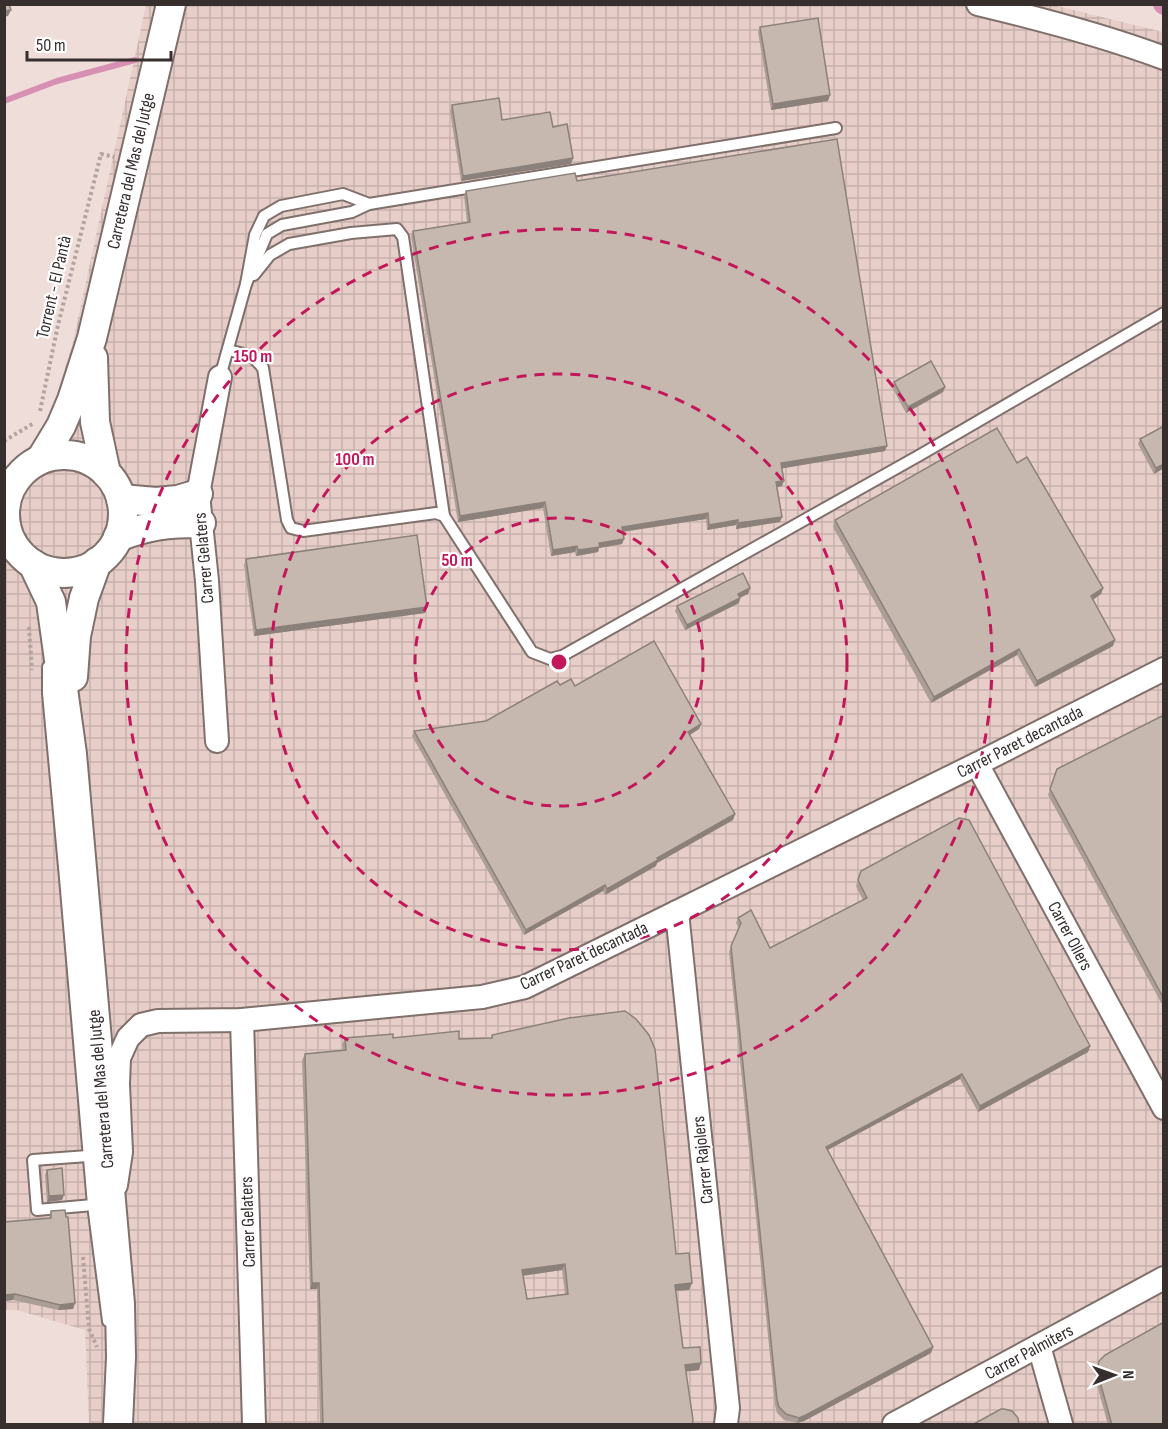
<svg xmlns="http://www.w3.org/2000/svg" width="1168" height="1429" viewBox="0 0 1168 1429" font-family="'Sofia Sans Condensed',sans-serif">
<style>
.industrial{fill:url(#industrial-grid)}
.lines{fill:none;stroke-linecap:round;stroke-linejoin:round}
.stream{stroke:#d790b4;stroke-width:6}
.canal{stroke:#d790b4;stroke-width:20}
.service-casing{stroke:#80706c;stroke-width:14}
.minor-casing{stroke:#80706c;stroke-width:26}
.tertiary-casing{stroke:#80706c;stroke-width:32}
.path{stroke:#b3a4a1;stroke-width:4;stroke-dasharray:3 3;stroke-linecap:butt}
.service{stroke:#fff;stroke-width:10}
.minor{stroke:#fff;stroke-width:22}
.tertiary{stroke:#fff;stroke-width:28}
.wall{fill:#ab9e96;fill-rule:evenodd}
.shaded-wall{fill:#8b817a}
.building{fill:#c7b8af;stroke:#8b817a;stroke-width:1.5;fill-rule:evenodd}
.ring{fill:none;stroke:#c2185b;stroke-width:3;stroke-dasharray:10 8}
.labels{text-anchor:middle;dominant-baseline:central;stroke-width:4.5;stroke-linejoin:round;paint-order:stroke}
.street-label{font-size:18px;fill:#362f2e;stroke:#fff}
.centre{fill:#c2185b;stroke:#fff;stroke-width:3}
.ring-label{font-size:18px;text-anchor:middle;font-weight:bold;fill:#c2185b;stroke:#fff;stroke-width:4.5;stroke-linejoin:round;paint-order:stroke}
</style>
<defs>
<pattern id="industrial-grid" width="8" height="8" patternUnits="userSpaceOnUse" patternTransform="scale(1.5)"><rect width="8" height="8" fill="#e7cec8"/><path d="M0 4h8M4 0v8" fill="none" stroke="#c7b1ac"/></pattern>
</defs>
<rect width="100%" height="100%" fill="#efddd9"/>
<polygon class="industrial" points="1049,4 1163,32 1163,1424 89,1424 85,1330 17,1310 5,1310 4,473 38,458 73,342 146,5"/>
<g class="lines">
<polyline class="stream" points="4,101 57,81 135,60"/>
<polyline class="canal" points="1163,4 1164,5"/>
<defs>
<g id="service">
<polyline points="254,275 270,255 289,244 351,233 397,229 403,237 444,516"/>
<polyline points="246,284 267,234 282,225 352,212 369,204 836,128"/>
<polyline points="228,350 252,356 263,368 287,520 291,528 303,531 436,513 444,516 532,652 550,659 562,656 920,455 1164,313"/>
<polyline points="220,377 246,284 255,235 264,216 281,206 343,194 369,204"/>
<polyline points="48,667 48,693 65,878 93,1205 108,1321"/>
<polyline points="88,1156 33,1160 37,1210 93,1205"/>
</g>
<g id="minor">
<path d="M978 4C1041 19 1103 35 1164 58"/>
<polyline points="4,492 11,488"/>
<polyline points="4,540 13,544"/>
<polyline points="217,741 207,581 198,494 220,377"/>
<polyline points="977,764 1164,1108"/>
<polyline points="677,912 728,1408 726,1424"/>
<polyline points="242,1020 254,1424"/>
<polyline points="116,1185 121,1152 118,1084 119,1058 128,1038 141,1025 158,1021 242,1020 294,1015 482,997 525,987 977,764 1164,669"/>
<polyline points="1039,1346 1061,1424"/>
<polyline points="894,1424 1164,1278"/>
</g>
<g id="tertiary">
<polyline points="93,358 95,422 106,473"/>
<circle cx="64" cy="514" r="59"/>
<polyline points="41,459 61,426 72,400 92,338 171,4"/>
<polyline points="121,499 156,502 178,500 198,494"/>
<path d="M118 537C149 525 168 523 201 523"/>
<polyline points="33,564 51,602 72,754 120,1304 121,1357 118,1424"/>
<polyline points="73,677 76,636 84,598 97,562"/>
</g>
</defs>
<use href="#service" class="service-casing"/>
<use href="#minor" class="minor-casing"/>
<use href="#tertiary" class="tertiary-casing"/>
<g class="path">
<polyline points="40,411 58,325 101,154 114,157"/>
<polyline points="4,441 34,423"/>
<polyline points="29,627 32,670"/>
<polyline points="83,1257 89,1329 97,1347"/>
</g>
<use href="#service" class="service"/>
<use href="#minor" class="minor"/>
<use href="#tertiary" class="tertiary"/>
</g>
<g class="wall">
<polygon points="760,27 830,95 828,101 771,110 758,32"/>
<polygon points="452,105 502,120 553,127 573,158 571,164 461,181 450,111"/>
<polygon points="577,181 885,451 782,468 782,486 777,487 780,522 736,529 736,525 707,530 706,519 623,532 624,539 622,544 599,548 598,552 576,556 575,552 551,556 543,508 458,522 411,236 413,231 467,222 464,196 466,191"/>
<polygon points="894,382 945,387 943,392 906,413 892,387"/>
<polygon points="1140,439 1164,468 1154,474 1138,444"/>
<polygon points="1017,463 1103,588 1101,594 1093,600 1113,646 1035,687 1017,655 931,703 833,527 835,520"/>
<polygon points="246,559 425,613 254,636 244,565"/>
<polygon points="750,588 748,594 740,597 739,603 685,630 675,611 677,606"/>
<polygon points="560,685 575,686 701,724 699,729 690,735 735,814 733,820 657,863 656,866 605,895 603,891 524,935 412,736 414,731 486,721"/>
<polygon points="1164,715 1164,1008 1048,795 1057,769"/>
<polygon points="861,871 1090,1046 1088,1052 978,1112 960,1079 827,1150 933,1347 931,1353 804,1421 797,1423 784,1420 777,1413 775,1405 729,952 739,928 736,923 738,918 770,948 863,900 856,886"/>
<path d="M492 1035 676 1254 692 1283 689 1290 676 1291 683 1348 701 1363 699 1370 686 1371 692 1425H320L317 1289H310L302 1060 305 1054 343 1050 342 1045 345 1038H491ZM562 1270 565 1294 527 1299 523 1276Z"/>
<polygon points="47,1170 62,1200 47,1202 45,1175"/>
<polygon points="51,1211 75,1303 73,1309 58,1310 13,1300 4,1301 4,1222 49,1218"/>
<polygon points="1099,1361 1164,1425 1108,1425 1095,1377"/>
</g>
<g class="shaded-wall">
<polygon points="11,10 8,16 4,17 4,11"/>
<polygon points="830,95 828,101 771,110 773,104"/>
<polygon points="573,158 571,164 461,181 463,176"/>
<polygon points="945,387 943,392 906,413 908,407"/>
<polygon points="887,446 885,451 779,469 781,463"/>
<polygon points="1164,464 1164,468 1154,474 1156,468"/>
<polygon points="784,481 782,486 774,488 776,482"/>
<polygon points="545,502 543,508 458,522 460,516"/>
<polygon points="708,513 706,519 620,532 622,527"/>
<polygon points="782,517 780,522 736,529 738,523"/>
<polygon points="738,520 736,525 707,530 709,525"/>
<polygon points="624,539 622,544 599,548 598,552 576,556 578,550 599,543"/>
<polygon points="577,546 575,552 551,556 553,550"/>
<polygon points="750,588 748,594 737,599 738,594"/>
<polygon points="1103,588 1101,594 1089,602 1091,596"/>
<polygon points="740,598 739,603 685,630 687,625"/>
<polygon points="427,607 425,613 254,636 256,630"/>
<polygon points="1115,640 1113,646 1035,687 1037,681"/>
<polygon points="1019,649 1017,655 931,703 934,697"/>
<polygon points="701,724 699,729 686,737 688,732"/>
<polygon points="735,814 733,820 657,863 656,866 605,895 607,889 657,858"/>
<polygon points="605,885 603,891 524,935 526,930"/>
<polygon points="1090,1046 1088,1052 978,1112 980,1106"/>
<polygon points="962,1074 960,1079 824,1152 826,1147"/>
<polygon points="64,1195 62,1200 47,1202 49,1196"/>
<polygon points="565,1264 562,1270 520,1276 522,1270"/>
<polygon points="312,1283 319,1283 317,1289 310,1289"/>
<polygon points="692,1283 689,1290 672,1291 675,1285"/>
<polygon points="15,1294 13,1300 4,1301 4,1295"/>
<polygon points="75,1303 73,1309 58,1310 60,1305"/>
<polygon points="933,1347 931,1353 804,1421 797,1423 799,1418"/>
<polygon points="701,1363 699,1370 683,1372 685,1365"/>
</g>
<g class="building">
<polygon points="4,4 9,4 11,10 4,11"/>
<polygon points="818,18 830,95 773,104 760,27"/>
<polygon points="499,98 502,120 550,112 553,127 567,124 573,158 463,176 452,105"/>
<polygon points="837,139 887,446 781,463 784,481 776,482 782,517 738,523 738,520 709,525 708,513 622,527 624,539 599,543 600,547 578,550 577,546 553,550 545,502 460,516 413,231 470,222 466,191 575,173 577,181"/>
<polygon points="931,361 945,387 908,407 894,382"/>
<polygon points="1164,426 1164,464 1156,468 1140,439"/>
<polygon points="997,428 1017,463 1027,457 1103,588 1091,596 1115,640 1037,681 1019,649 934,697 835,520"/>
<polygon points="417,535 427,607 256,630 246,559"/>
<polygon points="743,573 750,588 738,594 740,598 687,625 677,606"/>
<polygon points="654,641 701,724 688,732 735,814 657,858 658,860 607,889 605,885 526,930 414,731 486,721 557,681 560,685 571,679 575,686"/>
<polygon points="1164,715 1164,999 1050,789 1057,769"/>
<polygon points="959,818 969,820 1090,1046 980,1106 962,1074 826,1147 933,1347 806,1415 799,1418 786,1414 779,1407 777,1400 731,946 741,923 738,918 751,910 770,948 867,898 858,880 861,871"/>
<path d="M625 1011 636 1019 649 1035 655 1049 676 1254 689 1253 692 1283 675 1285 683 1348 700 1347 701 1363 685 1365 693 1420 692 1425H323L319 1283H312L305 1054 346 1050 345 1038 393 1034V1038L459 1031V1039L492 1038V1035L569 1018ZM565 1264 568 1294 527 1299 522 1270Z"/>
<polygon points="62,1168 64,1195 49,1196 47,1170"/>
<polygon points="65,1210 66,1217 68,1217 75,1303 60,1305 15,1294 4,1295 4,1222 51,1218 51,1211"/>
<polygon points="1164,1322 1164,1425 1112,1425 1097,1371 1099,1361 1105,1355"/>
<polygon points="1001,1409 1004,1409 1012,1411 1018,1418 1019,1425 972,1425"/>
</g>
<g class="ring">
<circle cx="559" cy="662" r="144"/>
<circle cx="559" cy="662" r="288"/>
<circle cx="559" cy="662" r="433"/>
</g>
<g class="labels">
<g class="street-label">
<text transform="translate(131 171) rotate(-77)">Carretera del Mas del Jutge</text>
<text transform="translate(54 287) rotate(-77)">Torrent - El Pantà</text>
<text transform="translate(204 558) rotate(-95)">Carrer Gelaters</text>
<text transform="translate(1020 742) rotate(-27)">Carrer Paret decantada</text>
<text transform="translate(1070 936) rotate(62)">Carrer Ollers</text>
<text transform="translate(584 956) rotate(-25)">Carrer Paret decantada</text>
<text transform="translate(101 1089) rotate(-95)">Carretera del Mas del Jutge</text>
<text transform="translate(703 1160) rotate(-96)">Carrer Rajolers</text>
<text transform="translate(248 1222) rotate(-92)">Carrer Gelaters</text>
<text transform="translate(1029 1352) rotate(-28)">Carrer Palmiters</text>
</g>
</g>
<circle cx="559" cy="662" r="9" class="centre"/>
<g class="ring-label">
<text x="253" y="362">150 m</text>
<text x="355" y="465">100 m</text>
<text x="457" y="566">50 m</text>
</g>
<rect width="1168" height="1429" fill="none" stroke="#362f2e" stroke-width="12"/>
<g transform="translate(1114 1375) rotate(89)" stroke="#ffffff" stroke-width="4.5" paint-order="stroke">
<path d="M0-4.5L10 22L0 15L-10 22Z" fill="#362f2e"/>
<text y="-9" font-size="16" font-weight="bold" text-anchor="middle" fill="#362f2e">N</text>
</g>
<path d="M27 51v9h144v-9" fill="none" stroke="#362f2e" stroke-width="3"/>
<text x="36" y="51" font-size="18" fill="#362f2e" stroke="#ffffff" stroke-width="4.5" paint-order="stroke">50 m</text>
</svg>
